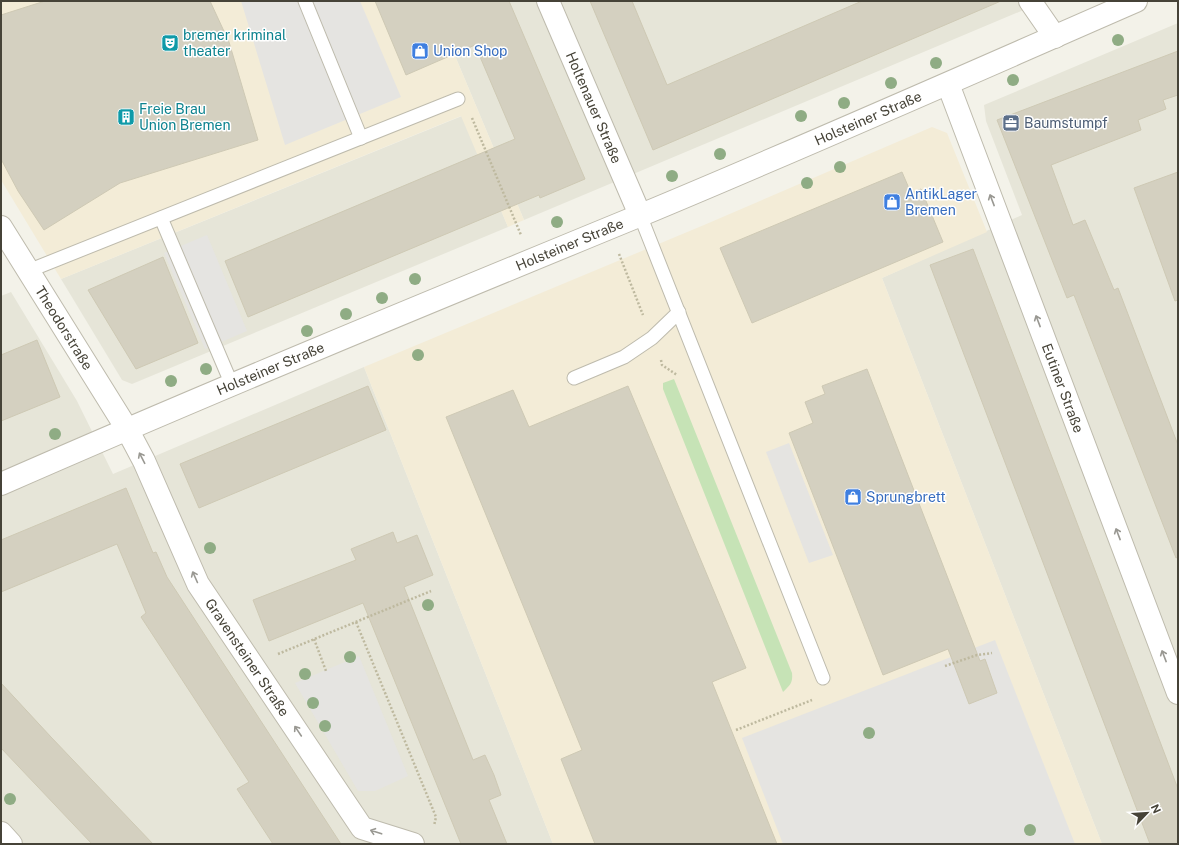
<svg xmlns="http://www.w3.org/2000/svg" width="1179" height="845" viewBox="0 0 1179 845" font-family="'Public Sans',sans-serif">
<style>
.residential{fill:#e6e5d8}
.commercial{fill:#f3ecd7}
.green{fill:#c6e3b6}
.parking{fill:#e5e4e1}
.building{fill:#d4d0c0;stroke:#cec9b4}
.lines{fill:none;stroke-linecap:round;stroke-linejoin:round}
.lane-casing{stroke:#bebbad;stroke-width:15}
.street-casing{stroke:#bebbad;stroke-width:24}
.path{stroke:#beb99f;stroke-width:2.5;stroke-dasharray:2 2;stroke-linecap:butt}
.lane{stroke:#fff;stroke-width:13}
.street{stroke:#fff;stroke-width:22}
.tree{fill:#8fac84}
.oneway{stroke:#999892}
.labels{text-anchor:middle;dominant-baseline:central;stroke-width:3;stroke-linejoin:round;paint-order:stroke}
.culture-label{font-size:14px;fill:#0d838f;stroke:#fff;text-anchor:start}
.shop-label{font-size:14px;fill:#366cbe;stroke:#fff;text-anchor:start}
.street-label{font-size:14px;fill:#464338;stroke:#fff}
.service-label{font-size:14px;fill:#4e5e75;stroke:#fff;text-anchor:start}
</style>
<rect width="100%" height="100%" fill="#f3f2e9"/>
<g class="residential">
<polygon points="432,1 1045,1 524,220"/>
<polygon points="1178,23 1178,844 1102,844 882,278 1022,215 986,121 984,105"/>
<polygon points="462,116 508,227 132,384 122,380 61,279"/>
<polygon points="11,292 77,401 113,474 364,367 553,844 1,844 1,296"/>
</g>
<g class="commercial">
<polygon points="1,1 432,1 524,220 508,227 461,116 61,279 1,180"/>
<polygon points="932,127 947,133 987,232 882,278 1102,844 553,844 364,367 704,225"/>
</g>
<path class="green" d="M674 379 792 673C793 683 790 685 783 692L663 389V383Z"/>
<g class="parking">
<polygon points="241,1 360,1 401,97 285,145"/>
<polygon points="207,235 247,331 205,349 164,253"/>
<polygon points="789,443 833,555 809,563 766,452"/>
<polygon points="995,640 1075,844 783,844 742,738"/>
<polygon points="359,656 408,776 375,791 358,791 295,683"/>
</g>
<g class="building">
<polygon points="45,1 210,1 229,42 258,140 120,183 44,230 18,191 1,159 1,15"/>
<polygon points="375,1 509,1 585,179 540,198 539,195 248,317 225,261 515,139 475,45 406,75"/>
<polygon points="590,1 632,1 667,85 862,1 1001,1 653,150"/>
<polygon points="1178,51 1178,95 1163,100 1166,109 1138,120 1141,130 1051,165 1073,225 1085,220 1114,290 1118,288 1178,445 1178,557 1176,558 1074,295 1067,298 997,120"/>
<polygon points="902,172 911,193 921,189 943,242 752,323 720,248"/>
<polygon points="1178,172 1178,300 1175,301 1134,188"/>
<polygon points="973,249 1178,789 1178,844 1150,844 930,265"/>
<polygon points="163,257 198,343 136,369 88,290"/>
<polygon points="37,340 60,397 1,421 1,355"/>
<polygon points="867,369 980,661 985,659 997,693 969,704 948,649 883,675 789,433 813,423 805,402 825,394 822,386"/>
<polygon points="368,386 386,430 199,508 180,464"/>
<polygon points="628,386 746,668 712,682 777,844 595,844 561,759 582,750 446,417 513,390 529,427"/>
<polygon points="126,488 153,553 156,552 167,577 341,844 273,844 237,789 249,782 141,617 146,613 117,544 1,592 1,540"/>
<polygon points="393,532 397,543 417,535 433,575 404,587 473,760 485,755 494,775 501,795 489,800 507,844 461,844 363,603 269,641 253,600 356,560 351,549"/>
<polygon points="1,683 51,737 153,844 92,844 1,748"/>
</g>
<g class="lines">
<defs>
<g id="lane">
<polyline points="305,1 361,138"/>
<polyline points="640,215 823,678"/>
<polyline points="161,218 232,385"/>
<polyline points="28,271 458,99"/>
<polyline points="574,378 624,357 652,338 679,312"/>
</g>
<g id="street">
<path id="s1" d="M548 1 640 215"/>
<polyline points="1030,1 1055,37"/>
<path id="s2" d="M948 84 1178 693"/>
<path id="s3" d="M1 227 127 429 144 461 198 584 362 828 413 844"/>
<path id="s4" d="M1 484C213 391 427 303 641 215 807 146 971 73 1136 1"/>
<polyline points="1,833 11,844"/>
</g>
</defs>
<use href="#lane" class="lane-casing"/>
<use href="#street" class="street-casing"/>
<g class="path">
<polyline points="472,118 521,235"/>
<polyline points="619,254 643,315"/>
<polyline points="661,360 662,365 677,375"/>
<polyline points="356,622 436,817 434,826"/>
<polyline points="314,639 326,671"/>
<polyline points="278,654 431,591"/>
<polyline points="945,666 977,655 992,653"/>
<polyline points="736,730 812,700"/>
</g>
<use href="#lane" class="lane"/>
<use href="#street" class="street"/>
</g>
<g class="tree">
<circle cx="1118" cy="40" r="6"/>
<circle cx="936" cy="63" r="6"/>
<circle cx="1013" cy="80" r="6"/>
<circle cx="891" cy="83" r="6"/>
<circle cx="844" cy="103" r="6"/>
<circle cx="801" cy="116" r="6"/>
<circle cx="720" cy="154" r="6"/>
<circle cx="840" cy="167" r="6"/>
<circle cx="672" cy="176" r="6"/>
<circle cx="807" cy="183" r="6"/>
<circle cx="557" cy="222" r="6"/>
<circle cx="415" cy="279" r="6"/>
<circle cx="382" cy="298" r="6"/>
<circle cx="346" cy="314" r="6"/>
<circle cx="307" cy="331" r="6"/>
<circle cx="418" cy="355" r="6"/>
<circle cx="206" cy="369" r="6"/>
<circle cx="171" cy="381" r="6"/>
<circle cx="55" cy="434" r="6"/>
<circle cx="210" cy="548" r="6"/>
<circle cx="428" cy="605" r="6"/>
<circle cx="350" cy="657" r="6"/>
<circle cx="305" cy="674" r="6"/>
<circle cx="313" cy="703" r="6"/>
<circle cx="325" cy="726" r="6"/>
<circle cx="869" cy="733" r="6"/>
<circle cx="10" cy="799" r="6"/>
<circle cx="1030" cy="830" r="6"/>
</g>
<defs><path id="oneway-shaft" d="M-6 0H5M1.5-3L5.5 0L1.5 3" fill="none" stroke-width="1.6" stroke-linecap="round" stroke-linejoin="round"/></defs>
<g class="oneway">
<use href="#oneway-shaft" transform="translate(992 200) rotate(-111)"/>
<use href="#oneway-shaft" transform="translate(1038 321) rotate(-111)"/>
<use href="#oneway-shaft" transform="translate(142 458) rotate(-117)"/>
<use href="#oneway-shaft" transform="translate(1118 534) rotate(-111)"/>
<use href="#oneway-shaft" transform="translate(195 577) rotate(-114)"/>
<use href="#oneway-shaft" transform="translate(1164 656) rotate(-111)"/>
<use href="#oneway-shaft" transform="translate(298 731) rotate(-124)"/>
<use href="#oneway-shaft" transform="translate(376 832) rotate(-162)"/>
</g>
<defs>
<symbol id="theatre-square" viewBox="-11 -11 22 22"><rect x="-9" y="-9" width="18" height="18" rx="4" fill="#0f9aa8" stroke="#fff"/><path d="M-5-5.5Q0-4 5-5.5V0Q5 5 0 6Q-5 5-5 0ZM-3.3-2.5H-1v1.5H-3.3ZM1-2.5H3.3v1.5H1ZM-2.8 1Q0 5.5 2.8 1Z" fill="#fff"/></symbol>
<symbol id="shop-square" viewBox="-11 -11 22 22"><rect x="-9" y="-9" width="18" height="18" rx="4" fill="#3f7fe0" stroke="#fff"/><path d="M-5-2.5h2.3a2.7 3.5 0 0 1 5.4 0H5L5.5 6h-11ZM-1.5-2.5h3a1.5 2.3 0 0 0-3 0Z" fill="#fff"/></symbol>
<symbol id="building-square" viewBox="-11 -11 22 22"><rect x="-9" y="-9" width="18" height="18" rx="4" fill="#0f9aa8" stroke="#fff"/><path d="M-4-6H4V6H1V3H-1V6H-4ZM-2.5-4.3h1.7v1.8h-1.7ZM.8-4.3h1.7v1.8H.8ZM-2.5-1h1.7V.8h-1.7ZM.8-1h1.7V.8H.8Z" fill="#fff"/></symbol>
<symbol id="office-square" viewBox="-11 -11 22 22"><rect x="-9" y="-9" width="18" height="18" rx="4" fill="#5c6f8a" stroke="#fff"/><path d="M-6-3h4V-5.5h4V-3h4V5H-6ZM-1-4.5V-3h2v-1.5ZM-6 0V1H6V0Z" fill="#fff"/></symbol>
</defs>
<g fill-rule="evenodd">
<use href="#theatre-square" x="160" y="33" width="20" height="20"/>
<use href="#shop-square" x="410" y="41" width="20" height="20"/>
<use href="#building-square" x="116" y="107" width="20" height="20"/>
<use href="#office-square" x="1001" y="113" width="20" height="20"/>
<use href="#shop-square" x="882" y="192" width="20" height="20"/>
<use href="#shop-square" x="843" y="487" width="20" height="20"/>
</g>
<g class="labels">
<g class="culture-label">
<text x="183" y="35">bremer kriminal<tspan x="183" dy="16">theater</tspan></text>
<text x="139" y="109">Freie Brau<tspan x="139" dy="16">Union Bremen</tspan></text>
</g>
<g class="shop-label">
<text x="433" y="51">Union Shop</text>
<text x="905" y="194">AntikLager<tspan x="905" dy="16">Bremen</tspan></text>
<text x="866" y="497">Sprungbrett</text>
</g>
<g class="street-label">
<text stroke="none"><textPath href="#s1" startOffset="116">Holtenauer Straße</textPath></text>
<text stroke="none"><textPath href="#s4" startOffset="941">Holsteiner Straße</textPath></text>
<text stroke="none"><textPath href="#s4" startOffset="617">Holsteiner Straße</textPath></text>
<text stroke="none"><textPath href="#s3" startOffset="119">Theodorstraße</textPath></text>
<text stroke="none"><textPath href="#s4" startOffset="293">Holsteiner Straße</textPath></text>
<text stroke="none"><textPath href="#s2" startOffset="325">Eutiner Straße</textPath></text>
<text stroke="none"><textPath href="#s3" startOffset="497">Gravensteiner Straße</textPath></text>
</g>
<g class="service-label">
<text x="1024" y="123">Baumstumpf</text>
</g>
</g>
<rect width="1179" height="845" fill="none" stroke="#464338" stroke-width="4"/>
<g transform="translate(1147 813) rotate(65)" stroke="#ffffff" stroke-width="3" paint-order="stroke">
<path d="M0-3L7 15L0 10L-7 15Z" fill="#464338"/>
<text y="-6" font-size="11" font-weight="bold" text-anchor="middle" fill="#464338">N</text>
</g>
</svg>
